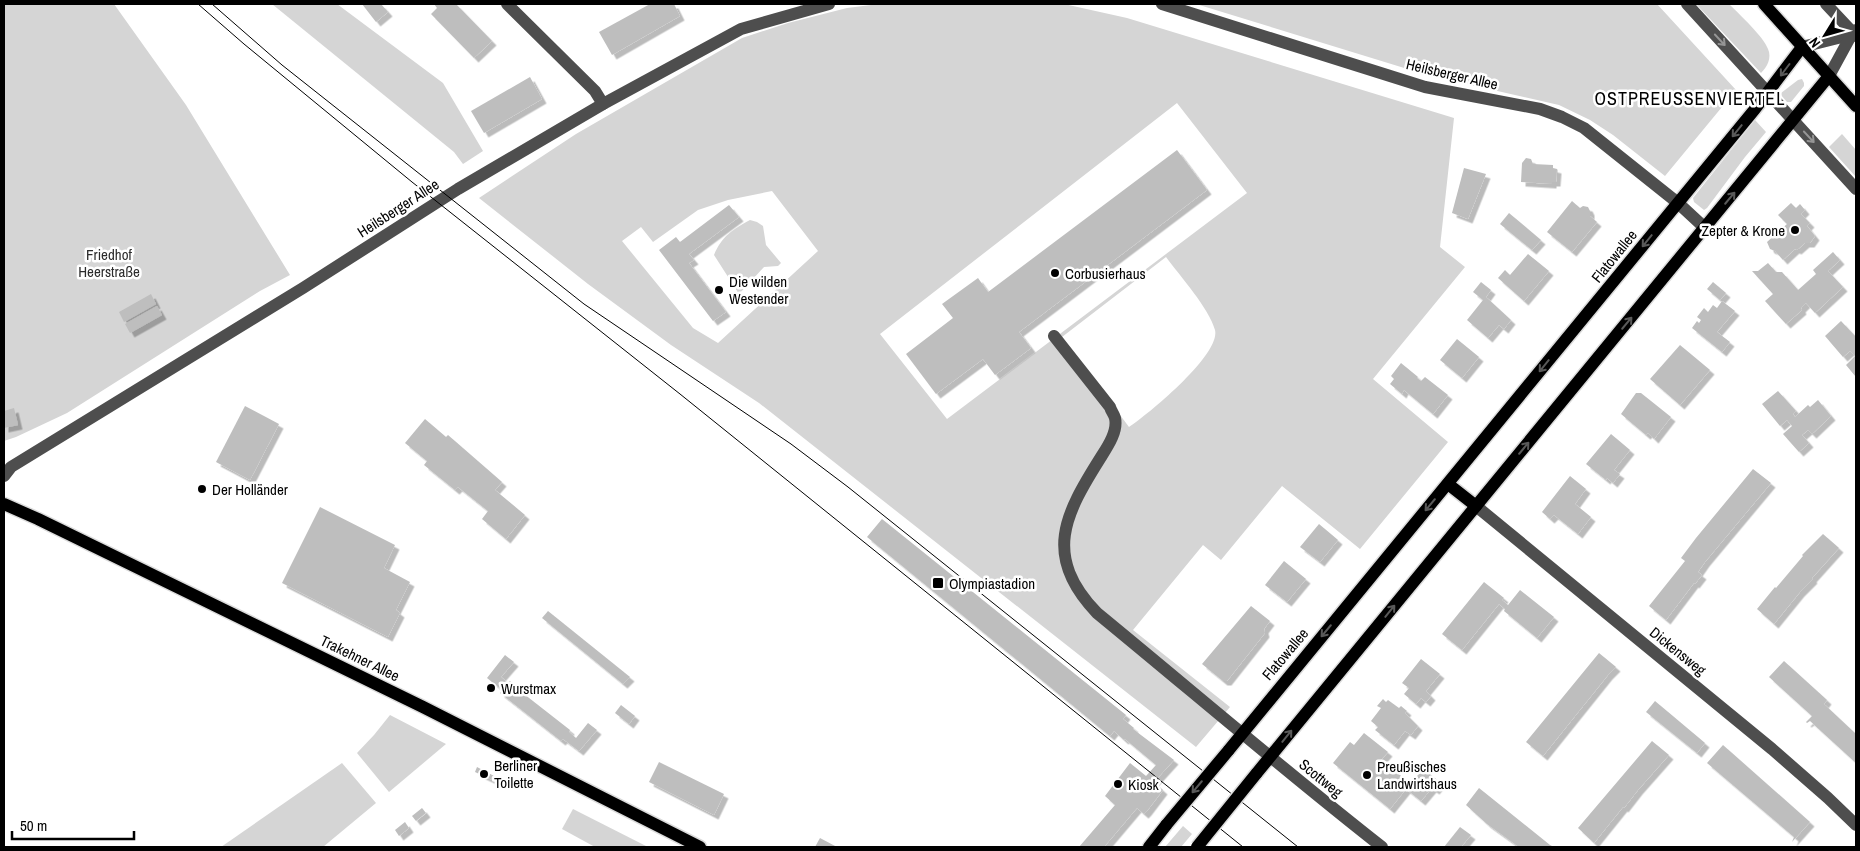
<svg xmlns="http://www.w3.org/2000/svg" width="1860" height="851" viewBox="0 0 1860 851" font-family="'Archivo Narrow',sans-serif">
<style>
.green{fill:#d5d5d5;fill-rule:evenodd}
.building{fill:#bebebe;filter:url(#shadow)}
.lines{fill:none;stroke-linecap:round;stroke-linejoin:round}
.major-casing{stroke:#dbdbdb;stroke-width:15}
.minor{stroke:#4e4e4e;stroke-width:12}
.major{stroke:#000;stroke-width:12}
.tram{stroke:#000;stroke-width:1}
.major-bridge-casing{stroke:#dbdbdb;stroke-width:15;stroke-linecap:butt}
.major-bridge{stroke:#000;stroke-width:12}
.oneway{stroke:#959595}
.oneway2{stroke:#595959}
.poi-dot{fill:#000;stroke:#fff;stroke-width:2}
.labels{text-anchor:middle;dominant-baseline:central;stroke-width:5;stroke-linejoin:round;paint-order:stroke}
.street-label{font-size:15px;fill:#000;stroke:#fff}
.poi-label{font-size:15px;fill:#000;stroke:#fff;text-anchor:start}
.park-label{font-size:15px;fill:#2c2c2c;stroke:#fff}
.quarter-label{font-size:18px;letter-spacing:1px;fill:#000;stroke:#fff}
</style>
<defs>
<filter id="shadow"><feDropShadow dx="4.5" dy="4.5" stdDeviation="0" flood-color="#0004"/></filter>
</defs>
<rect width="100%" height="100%" fill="#fff"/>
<g class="green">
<polygon points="4,4 114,4 186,105 290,275 260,291 67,413 16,437 4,441"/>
<polygon points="272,4 337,4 443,83 483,151 463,164 454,152"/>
<path d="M879 4H1064L1127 18 1454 118 1440 247 1465 267 1373 379 1448 442 1360 549 1282 486 1221 560 1203 545 1133 630 1230 707 1196 747 759 403 671 345 588 284 479 198 576 134 742 38 788 23 847 8ZM1177 103 1247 193 947 419 880 334ZM772 191 818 251 718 343 693 328 622 241 641 227 653 242 698 210 728 200ZM1166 257C1180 276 1209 308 1215 330 1221 354 1149 414 1129 427L1062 337Z"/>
<polygon points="1196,4 1657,4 1736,90 1665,176 1613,135 1590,120 1559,105 1427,75"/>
<path d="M1696 4H1729C1739 14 1764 37 1768 49 1772 58 1767 67 1761 73Z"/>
<polygon points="1802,79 1804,83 1804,86 1791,102 1787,102 1781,95 1781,93 1798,80"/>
<polygon points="1755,120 1766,132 1745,157 1707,208 1704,210 1694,202 1693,198"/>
<polygon points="1842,134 1856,150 1856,177 1829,147"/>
<path d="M750 220 757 222 763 226 766 245 781 263 778 266 764 267 739 294 714 255C722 236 732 230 750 220Z"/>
<polygon points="390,715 446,744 389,792 357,753 374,735"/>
<polygon points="342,763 376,803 323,847 221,847"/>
<polygon points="573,809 648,847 595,847 562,829"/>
<polygon points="1183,826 1192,834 1181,847 1165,847"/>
</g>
<g class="building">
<polygon points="362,4 381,4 388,12 376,22"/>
<polygon points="434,4 456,4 492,41 474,58 431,14 437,8"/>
<polygon points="650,4 674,4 680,16 612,55 599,32"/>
<polygon points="530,77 542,99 484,133 471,111"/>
<polygon points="1177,150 1207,190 1019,332 1031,348 995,375 983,359 936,394 906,354 953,318 942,304 978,278 988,292"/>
<polygon points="1526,158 1531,159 1533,164 1553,165 1553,168 1557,169 1556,182 1552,182 1552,184 1521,182 1522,163"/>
<polygon points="1464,168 1486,174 1468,219 1452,213"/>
<polygon points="1572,201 1580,208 1583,206 1588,207 1590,211 1590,216 1597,222 1572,252 1547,232"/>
<polygon points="1791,203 1796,208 1800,204 1805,210 1801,214 1810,223 1807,226 1815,236 1810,243 1805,243 1797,250 1795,249 1783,260 1775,251 1770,249 1767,242 1787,224 1778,215"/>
<polygon points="729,205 739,217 689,254 694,260 689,263 726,312 713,321 659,250 676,237 680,242"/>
<polygon points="1509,213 1541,240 1532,250 1500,224"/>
<polygon points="1833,252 1840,260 1828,271 1843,287 1815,313 1806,303 1801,308 1802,310 1786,324 1765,301 1773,294 1752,271 1758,271 1768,263 1776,272 1782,272 1798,290 1816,274 1813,270"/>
<polygon points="1528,254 1549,271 1524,301 1498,278 1505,270 1510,275"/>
<polygon points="1481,282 1491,290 1486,297 1511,320 1504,329 1499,325 1488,338 1467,320 1483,300 1473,292"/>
<polygon points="1713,282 1726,293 1720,300 1707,289"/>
<polygon points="151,294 156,304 124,322 119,312"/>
<polygon points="1722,301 1735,311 1717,332 1730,342 1722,352 1692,328 1697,321 1699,323 1701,320 1697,317 1704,308 1708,312 1713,305 1717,308"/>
<polygon points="157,306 162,315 130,333 125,324"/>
<polygon points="1841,321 1856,337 1856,377 1846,365 1855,356 1850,351 1843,357 1825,336"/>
<polygon points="1457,339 1479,357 1462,378 1440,360"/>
<polygon points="1680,345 1710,370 1680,405 1650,379"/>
<polygon points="1401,363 1418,377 1417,378 1421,381 1425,377 1448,395 1433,414 1404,390 1402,394 1390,384 1394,379 1391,376"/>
<polygon points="1778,391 1796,411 1793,414 1795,417 1808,405 1810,407 1818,400 1831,416 1812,434 1808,430 1802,435 1809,443 1799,452 1783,434 1792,426 1787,420 1780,426 1762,404"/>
<polygon points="1636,393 1641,393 1671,417 1654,439 1648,433 1646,435 1621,414"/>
<polygon points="245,406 279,424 250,480 216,462"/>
<polygon points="14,408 18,425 4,428 4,411"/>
<polygon points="425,419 446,437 448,435 502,482 495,490 525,515 506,539 482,519 488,511 458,487 455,490 424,465 427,461 405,443"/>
<polygon points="1611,434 1630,450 1614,470 1620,474 1613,483 1607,478 1606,480 1586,464"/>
<polygon points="1753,469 1771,483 1705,562 1698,572 1702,575 1695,584 1694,583 1666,620 1649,606 1685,561 1681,558 1696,538"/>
<polygon points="1570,476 1586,489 1575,504 1591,517 1578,534 1554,515 1550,519 1542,512"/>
<polygon points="320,507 395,545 384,568 410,582 396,610 400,613 388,637 282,583"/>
<polygon points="882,519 1126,715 1123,719 1134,728 1133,729 1174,760 1154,782 1163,790 1147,811 1144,814 1137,808 1104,847 1079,847 1115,805 1105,796 1130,763 1146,776 1156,765 1125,739 1124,740 1114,731 1110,736 867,537"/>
<polygon points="1319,524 1338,540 1320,562 1300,547"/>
<polygon points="1823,534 1839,548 1812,578 1813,579 1800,592 1774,624 1757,609 1775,587 1776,588 1803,556 1802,555"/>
<polygon points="1284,561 1306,579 1287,602 1265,585"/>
<polygon points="1484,582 1504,598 1502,600 1508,605 1520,590 1554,617 1537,638 1504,611 1505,609 1499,604 1462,650 1442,634"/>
<polygon points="1251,606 1270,621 1264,629 1265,633 1227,681 1223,681 1202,664"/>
<polygon points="548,611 630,677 623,684 542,618"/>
<polygon points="1599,653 1616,667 1608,675 1543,756 1526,742"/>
<polygon points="505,655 514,662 501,677 508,683 510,681 516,686 515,687 570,730 569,732 576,738 588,723 597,730 579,751 563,739 561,741 556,737 500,693 502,690 487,678"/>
<polygon points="1421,659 1440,674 1426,691 1431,696 1426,702 1421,698 1416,704 1404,694 1409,688 1402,683"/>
<polygon points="1784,661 1827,700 1824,704 1856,734 1856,763 1810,721 1807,723 1806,722 1812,716 1769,677"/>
<polygon points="1383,699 1386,702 1388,700 1399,708 1401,706 1407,711 1405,713 1418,726 1411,735 1405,731 1394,745 1375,730 1378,727 1371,721 1381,708 1377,706"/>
<polygon points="1655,701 1705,743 1697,753 1646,712"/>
<polygon points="621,705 635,716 629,724 615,713"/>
<polygon points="1364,733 1388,752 1381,760 1410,783 1424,769 1441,783 1435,790 1432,788 1421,801 1406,789 1390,809 1333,763 1350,742 1354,745"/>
<polygon points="1652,741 1669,755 1638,790 1624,808 1623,807 1594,843 1578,828"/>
<polygon points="1723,745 1810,822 1792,842 1794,837 1707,763"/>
<polygon points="659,762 724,794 714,815 649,782"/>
<polygon points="477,767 494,776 492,780 475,772"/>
<polygon points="1479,788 1550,845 1554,847 1519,847 1487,824 1466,805"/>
<polygon points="422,808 426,813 416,821 412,816"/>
<polygon points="405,822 409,828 399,836 395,830"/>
<polygon points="1460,827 1471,835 1461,847 1444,847"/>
<polygon points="820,838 837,847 815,847"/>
</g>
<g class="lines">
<defs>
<g id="major">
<polyline points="1764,4 1856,106"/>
<polyline points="1448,484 1476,506"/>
<polyline points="4,504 38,519 423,707 700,847"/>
<polyline points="1228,751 1755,109 1802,47"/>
<polyline points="1256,774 1829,76"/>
<polyline points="1149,847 1167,824"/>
</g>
</defs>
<use href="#major" class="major-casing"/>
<g class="minor">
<polyline points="507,4 595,91 603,104"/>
<polyline points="1162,4 1425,87 1540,109 1562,117 1584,128 1678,203 1705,228"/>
<polyline points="1687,4 1856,189"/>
<polyline points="1826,4 1856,36"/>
<polyline points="1802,47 1838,38 1856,30"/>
<polyline points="1829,76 1853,32"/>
<path d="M1054 336 1110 407C1111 411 1114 414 1115 418 1118 431 1108 446 1101 457 1065 514 1042 556 1097 613 1192 691 1285 771 1382 847"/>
<polyline points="4,476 11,467 303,288 458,189 603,104 741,29 829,4"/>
<polyline points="1476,506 1772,749 1828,798 1856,825"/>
</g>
<use href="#major" class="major"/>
<g class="tram">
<polyline points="198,4 244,44 412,182 680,394 1243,847"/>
<polyline points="212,4 282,65 584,304 791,444 848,487 1298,847"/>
</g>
<defs>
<g id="major-bridge">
<polyline points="1167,824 1228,751"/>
<polyline points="1197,847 1256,774"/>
</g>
</defs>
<use href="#major-bridge" class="major-bridge-casing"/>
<use href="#major-bridge" class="major-bridge"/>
</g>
<defs><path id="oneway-shaft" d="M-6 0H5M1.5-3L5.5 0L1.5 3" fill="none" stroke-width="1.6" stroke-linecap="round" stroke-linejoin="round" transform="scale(1.25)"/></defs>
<g class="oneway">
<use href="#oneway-shaft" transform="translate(1720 40) rotate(47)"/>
<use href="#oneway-shaft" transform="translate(1809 137) rotate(47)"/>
</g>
<g class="oneway2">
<use href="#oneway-shaft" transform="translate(1785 70) rotate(127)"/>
<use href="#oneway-shaft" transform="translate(1737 131) rotate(129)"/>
<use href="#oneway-shaft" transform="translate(1730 198) rotate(-50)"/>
<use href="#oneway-shaft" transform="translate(1647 241) rotate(129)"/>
<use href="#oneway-shaft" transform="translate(1627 323) rotate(-50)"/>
<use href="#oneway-shaft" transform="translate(1544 366) rotate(129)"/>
<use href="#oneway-shaft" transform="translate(1524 448) rotate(-50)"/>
<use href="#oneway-shaft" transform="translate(1430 505) rotate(130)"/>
<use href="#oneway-shaft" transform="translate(1390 611) rotate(-51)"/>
<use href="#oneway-shaft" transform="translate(1326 631) rotate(130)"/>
<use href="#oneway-shaft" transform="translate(1287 736) rotate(-51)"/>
<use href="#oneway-shaft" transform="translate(1197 787) rotate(130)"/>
</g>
<g class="poi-dot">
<circle cx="1795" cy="230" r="5"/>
<circle cx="1055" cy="273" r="5"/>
<circle cx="719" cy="290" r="5"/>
<circle cx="202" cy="489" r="5"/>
<rect x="932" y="577" width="12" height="12" rx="2.5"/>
<circle cx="491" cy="688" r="5"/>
<circle cx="484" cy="774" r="5"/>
<circle cx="1367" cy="775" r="5"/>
<circle cx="1118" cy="784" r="5"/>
</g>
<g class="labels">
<g class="street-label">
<text transform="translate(1452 74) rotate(13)">Heilsberger Allee</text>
<text transform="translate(398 208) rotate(-33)">Heilsberger Allee</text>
<text transform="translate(1614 256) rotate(-51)">Flatowallee</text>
<text transform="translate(1678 651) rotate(39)">Dickensweg</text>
<text transform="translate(1285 654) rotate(-50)">Flatowallee</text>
<text transform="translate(360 658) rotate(26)">Trakehner Allee</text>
<text transform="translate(1321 778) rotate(39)">Scottweg</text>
</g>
<g class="poi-label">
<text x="1785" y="230" text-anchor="end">Zepter &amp; Krone</text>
<text x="1065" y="273">Corbusierhaus</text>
<text x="729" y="281">Die wilden<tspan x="729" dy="17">Westender</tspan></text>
<text x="212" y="489">Der Holländer</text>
<text x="949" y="583">Olympiastadion</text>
<text x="501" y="688">Wurstmax</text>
<text x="494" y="765">Berliner<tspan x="494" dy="17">Toilette</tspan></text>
<text x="1377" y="766">Preußisches<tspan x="1377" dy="17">Landwirtshaus</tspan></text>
<text x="1128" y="784">Kiosk</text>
</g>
<g class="park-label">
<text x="109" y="254">Friedhof<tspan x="109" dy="17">Heerstraße</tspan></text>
</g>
<g class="quarter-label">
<text x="1690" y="98">OSTPREUSSENVIERTEL</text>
</g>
</g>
<rect width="1860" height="851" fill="none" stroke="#000000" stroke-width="10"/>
<g transform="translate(1825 35) rotate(233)" stroke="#ffffff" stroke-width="4" paint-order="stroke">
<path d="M0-4L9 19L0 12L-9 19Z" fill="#000000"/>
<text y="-8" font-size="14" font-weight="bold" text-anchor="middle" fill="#000000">N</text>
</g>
<path d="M12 831v8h122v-8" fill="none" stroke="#000000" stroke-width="2.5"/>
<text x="20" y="831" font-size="15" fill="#000000" stroke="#ffffff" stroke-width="4" paint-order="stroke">50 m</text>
</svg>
